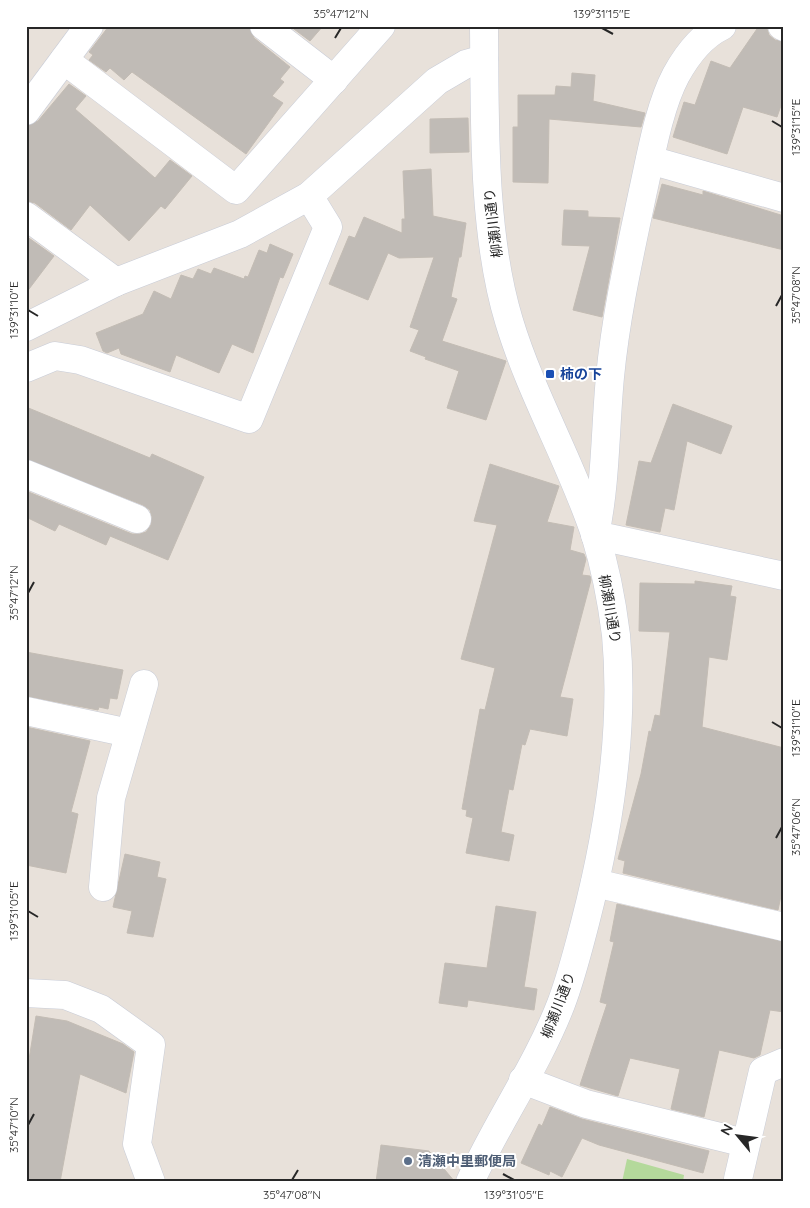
<svg xmlns="http://www.w3.org/2000/svg" width="810" height="1208" viewBox="0 0 810 1208" font-family="Quicksand,'Noto Sans JP',sans-serif">
<style>
.park{fill:#b4d99b}
.building{fill:#c0bbb6;stroke:#c3bcb4}
.lines{fill:none;stroke-linecap:round;stroke-linejoin:round}
.street-casing{stroke:#c8ccd7;stroke-width:29}
.secondary-casing{stroke:#c8ccd7;stroke-width:29}
.street{stroke:#fff;stroke-width:28}
.secondary{stroke:#fff;stroke-width:28}
.ticks{fill:none;stroke:#272727;stroke-width:2}
.transit-dot{fill:#1a4fb4;stroke:#fff;stroke-width:2}
.service-dot{fill:#5c6f8a;stroke:#fff;stroke-width:2}
.labels{text-anchor:middle;dominant-baseline:central;stroke-width:4;stroke-linejoin:round;paint-order:stroke}
.street-label{font-size:14px;fill:#272727;stroke:#fff}
.transit-label{font-size:14px;font-weight:bold;fill:#164399;stroke:#fff;text-anchor:start}
.service-label{font-size:14px;font-weight:bold;fill:#4e5e75;stroke:#fff;text-anchor:start}
.neatline{fill:none;stroke:#272727;stroke-width:2}
.ticks-label{font-size:12px;text-anchor:middle;fill:#272727}
</style>
<rect width="100%" height="100%" fill="#e8e1da"/>
<polygon class="park" points="627,1159 684,1175 683,1182 622,1182"/>
<g class="building">
<polygon points="109,26 249,26 254,38 290,67 280,79 284,82 272,96 283,103 246,154 132,72 124,80 110,68 106,72 89,60 93,55 89,52"/>
<polygon points="290,26 323,26 310,41"/>
<polygon points="759,26 766,26 769,35 775,40 784,42 784,97 777,117 743,107 727,154 673,137 684,102 695,105 711,61 730,68"/>
<polygon points="572,73 595,75 593,101 645,113 641,127 549,119 548,183 513,182 513,127 518,127 518,95 555,95 556,86 571,87"/>
<polygon points="69,84 86,96 75,109 155,178 170,160 192,176 165,209 161,206 129,241 90,205 71,230 35,203 26,201 26,126 38,121"/>
<polygon points="468,118 469,152 430,153 430,119"/>
<polygon points="431,169 433,216 466,223 461,257 459,257 451,297 457,299 442,341 506,361 486,420 447,408 459,371 425,359 426,357 410,351 419,330 410,327 434,257 399,258 388,253 368,300 329,284 349,236 355,238 364,217 402,233 402,219 405,219 403,171"/>
<polygon points="662,184 703,195 703,191 784,216 784,250 653,218"/>
<polygon points="564,210 588,211 588,217 620,218 602,317 573,310 590,246 562,245"/>
<polygon points="26,236 54,256 26,293"/>
<polygon points="270,244 293,254 283,278 280,277 253,353 232,344 219,373 176,355 170,372 121,354 119,348 107,353 103,351 96,333 143,314 154,291 171,299 181,275 193,279 198,269 211,274 214,268 244,279 245,276 248,277 259,250 267,253"/>
<polygon points="673,404 732,426 721,454 687,441 674,510 665,508 660,532 626,525 639,461 651,463"/>
<polygon points="26,407 150,458 152,454 204,477 168,560 110,536 106,545 59,524 55,531 26,517 26,491 132,534 140,534 146,532 151,525 152,517 150,510 143,505 26,459"/>
<polygon points="490,464 559,486 547,522 574,527 570,550 584,554 586,559 582,575 590,576 591,580 560,697 573,699 567,736 530,729 525,745 522,744 513,790 509,789 501,832 514,835 509,861 466,853 473,818 466,816 467,810 462,809 480,709 485,710 495,668 461,659 497,525 474,521"/>
<polygon points="695,581 732,586 730,596 736,597 727,660 709,657 702,727 784,748 784,882 778,910 623,873 625,861 618,859 641,774 649,731 651,732 655,715 660,716 670,632 639,631 640,583 695,584"/>
<polygon points="26,652 123,670 117,699 110,698 108,709 99,707 98,710 26,696"/>
<polygon points="26,727 90,741 71,812 78,814 66,873 26,865"/>
<polygon points="125,854 160,862 157,877 166,879 153,937 127,933 132,911 113,907"/>
<polygon points="617,904 784,942 784,1012 770,1010 760,1055 754,1058 719,1050 704,1117 671,1109 680,1069 630,1058 618,1096 580,1085 607,1004 600,1002 614,942 610,941"/>
<polygon points="496,906 536,912 524,987 537,989 534,1010 468,1000 467,1007 439,1003 445,963 487,968"/>
<polygon points="36,1016 67,1021 123,1044 134,1052 126,1093 80,1074 60,1182 26,1182 26,1078"/>
<polygon points="550,1107 582,1119 709,1151 703,1173 599,1145 582,1138 562,1177 550,1171 549,1175 521,1163 539,1124 542,1126"/>
<polygon points="381,1145 429,1151 455,1182 376,1182"/>
</g>
<g class="lines">
<defs>
<g id="street">
<polyline points="264,26 334,80"/>
<path d="M722 26C701 36 687 55 676 75 659 107 651 155 643 191 630 253 616 314 610 377 605 430 606 482 595 535L784 576"/>
<polyline points="782,26 784,27"/>
<polyline points="64,60 236,190 381,26"/>
<polyline points="26,111 89,26"/>
<polyline points="650,160 784,198"/>
<polyline points="26,216 116,282"/>
<polyline points="26,327 116,282 240,234 309,196 437,81 466,64 484,59"/>
<polyline points="26,368 55,356 80,360 249,419 328,227 309,196"/>
<polyline points="26,474 137,519"/>
<polyline points="26,711 129,733"/>
<polyline points="595,883 784,927"/>
<polyline points="103,887 111,798 144,684"/>
<polyline points="26,993 65,995 101,1009 151,1045 137,1144 151,1182"/>
<polyline points="523,1080 586,1104 745,1143"/>
<polyline points="738,1179 763,1071 784,1062"/>
</g>
<path id="secondary" d="M470 1182C498 1121 537 1066 561 1004 571 978 578 950 585 923 609 830 625 731 616 635 612 603 605 566 595 534 571 462 531 394 509 321 482 232 485 119 484 26"/>
</defs>
<use href="#street" class="street-casing"/>
<use href="#secondary" class="secondary-casing"/>
<use href="#street" class="street"/>
<use href="#secondary" class="secondary"/>
</g>
<path class="ticks" d="M602 28 613 34M335 38 341 28M772 121 782 127M776 306 782 295M28 310 38 316M28 593 34 582M772 722 782 728M776 838 782 827M28 911 38 917M28 1125 34 1114M503 1174 514 1180M292 1180 298 1170"/>
<rect class="transit-dot" x="545" y="369" width="10" height="10" rx="2.5"/>
<circle class="service-dot" cx="408" cy="1161" r="5"/>
<g class="labels">
<g class="street-label">
<text transform="translate(493 223) rotate(-97)">柳瀬川通り</text>
<text transform="translate(610 609) rotate(80)">柳瀬川通り</text>
<text transform="translate(558 1005) rotate(-69)">柳瀬川通り</text>
</g>
<g class="transit-label">
<text x="560" y="374">柿の下</text>
</g>
<g class="service-label">
<text x="418" y="1161">清瀬中里郵便局</text>
</g>
</g>
<rect width="810" height="1208" fill="none" stroke="#ffffff" stroke-width="55"/>
<g transform="translate(738 1136) rotate(299)" stroke="#ffffff" stroke-width="4" paint-order="stroke">
<path d="M0-4L9 19L0 12L-9 19Z" fill="#272727"/>
<text y="-8" font-size="14" font-weight="bold" text-anchor="middle" fill="#272727">N</text>
</g>
<rect x="28" y="28" width="754" height="1152" class="neatline"/>
<g class="ticks-label">
<text x="341" y="18">35°47'12"N</text>
<text x="602" y="18">139°31'15"E</text>
<text transform="translate(796 127) rotate(-90)" y="4">139°31'15"E</text>
<text transform="translate(796 295) rotate(-90)" y="4">35°47'08"N</text>
<text transform="translate(14 310) rotate(-90)" y="4">139°31'10"E</text>
<text transform="translate(14 593) rotate(-90)" y="4">35°47'12"N</text>
<text transform="translate(796 728) rotate(-90)" y="4">139°31'10"E</text>
<text transform="translate(796 827) rotate(-90)" y="4">35°47'06"N</text>
<text transform="translate(14 911) rotate(-90)" y="4">139°31'05"E</text>
<text transform="translate(14 1125) rotate(-90)" y="4">35°47'10"N</text>
<text x="292" y="1199">35°47'08"N</text>
<text x="514" y="1199">139°31'05"E</text>
</g>
</svg>
